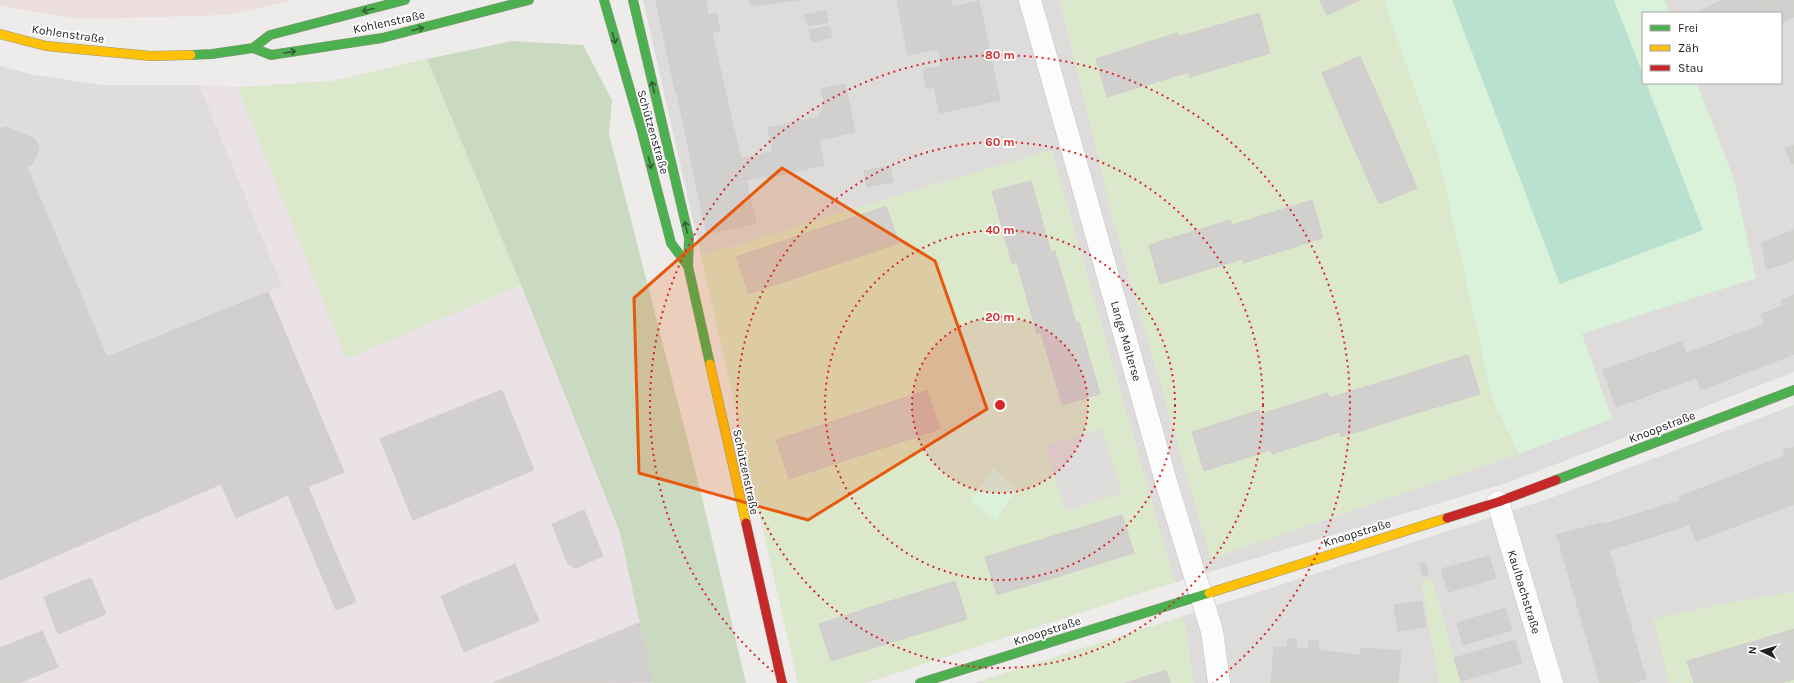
<svg xmlns="http://www.w3.org/2000/svg" width="1794" height="683" viewBox="0 0 1794 683" font-family="Karla,sans-serif">
<style>
.residential{fill:#dddcdb;fill-rule:evenodd}
.commercial{fill:#ebdedd}
.industrial{fill:#ebe2e8}
.grass{fill:#dbe8cb}
.forest{fill:#cadac1}
.park{fill:#daf1da}
.pitch{fill:#b9e1d0}
.parking{fill:#dedddc}
.building{fill:#d2d0ce;stroke:#d1cecb}
.lines{fill:none;stroke-linecap:round;stroke-linejoin:round}
.street-casing{stroke:#c5c4c4;stroke-width:23}
.fast-casing{stroke:#959683;stroke-width:10}
.slow-casing{stroke:#959683;stroke-width:10}
.jam-casing{stroke:#959683;stroke-width:10}
.street{stroke:#fcfcfc;stroke-width:22}
.fast{stroke:#4caf50;stroke-width:9}
.slow{stroke:#ffc107;stroke-width:9}
.jam{stroke:#c62828;stroke-width:9}
.oneway{stroke:#346036}
.marked{fill:#e8590c;fill-opacity:0.2;stroke:#e8590c;stroke-width:3;stroke-linejoin:round}
.ring{fill:none;stroke:#d62828;stroke-width:2;stroke-dasharray:2 4}
.labels{text-anchor:middle;dominant-baseline:central;stroke-width:3.5;stroke-linejoin:round;paint-order:stroke}
.street-label{font-size:12px;fill:#202020;stroke:#fff}
.centre{fill:#d62828;stroke:#fff;stroke-width:2}
.ring-label{font-size:12px;text-anchor:middle;font-weight:bold;fill:#d62828;stroke:#fff;stroke-width:3.5;stroke-linejoin:round;paint-order:stroke}
</style>
<rect width="100%" height="100%" fill="#eeecea"/>
<g class="residential">
<path d="M643 0H1794V372L1510 482 1146 591 865 683H798ZM1643 13H1781V83H1643Z"/>
<polygon points="1794,405 1794,683 975,683 1548,499"/>
</g>
<polygon class="commercial" points="0,0 294,0 228,15 83,19 11,8 0,5"/>
<polygon class="industrial" points="0,66 34,75 102,85 210,85 237,87 346,358 521,285 620,533 653,683 0,683"/>
<g class="grass">
<polygon points="1060,0 1385,0 1439,159 1492,398 1519,454 1211,559 1113,221"/>
<polygon points="427,59 521,285 346,359 237,87 331,81"/>
<polygon points="1052,150 1175,582 865,683 798,683 701,256 908,192"/>
<polygon points="1432,578 1461,683 1439,683 1421,581"/>
<polygon points="1794,592 1794,683 1669,683 1653,619 1721,604"/>
<polygon points="1184,616 1194,683 984,683 983,680"/>
</g>
<polygon class="forest" points="512,41 583,45 612,100 609,134 700,489 746,683 653,683 620,533 521,285 427,59"/>
<g class="park">
<polygon points="1384,0 1665,0 1670,13 1643,13 1643,83 1697,83 1734,179 1756,278 1582,334 1612,419 1519,454 1492,398 1439,159"/>
<polygon points="993,468 1017,489 996,521 971,502"/>
</g>
<polygon class="pitch" points="1452,0 1614,0 1643,75 1643,83 1646,83 1703,230 1560,284"/>
<g class="parking">
<polygon points="0,66 34,75 102,85 199,85 282,286 107,357 27,167 32,165 39,149 6,127 0,129"/>
<polygon points="1101,428 1122,493 1066,511 1045,446"/>
</g>
<g class="building">
<polygon points="656,0 705,0 708,15 716,13 720,31 665,44"/>
<polygon points="750,0 799,0 750,6"/>
<polygon points="897,0 950,0 952,7 979,1 1000,100 940,113 934,87 927,89 923,70 941,66 938,49 908,55"/>
<polygon points="1320,0 1360,0 1327,15"/>
<polygon points="1722,0 1725,0 1732,13 1697,13"/>
<polygon points="1725,0 1761,0 1767,13 1732,13"/>
<polygon points="1761,0 1781,0 1765,7"/>
<polygon points="1781,0 1794,0 1794,17 1781,23 1781,13 1767,13 1765,7"/>
<polygon points="826,10 828,22 808,26 805,15"/>
<polygon points="1259,13 1270,53 1190,77 1178,37"/>
<polygon points="829,26 832,37 812,42 809,30"/>
<polygon points="712,33 723,82 676,93 665,44"/>
<polygon points="1177,33 1189,72 1107,97 1096,59"/>
<polygon points="1360,56 1389,122 1350,139 1322,73"/>
<polygon points="723,83 741,159 693,170 677,93"/>
<polygon points="845,84 855,132 824,139 819,117 824,102 821,89"/>
<polygon points="819,117 824,139 788,148 782,125"/>
<polygon points="1389,122 1417,188 1379,204 1350,139"/>
<polygon points="782,125 788,148 773,151 768,128"/>
<polygon points="6,127 35,139 39,149 32,165 27,167 107,357 268,292 344,472 308,487 356,602 336,610 288,495 236,518 221,484 0,580 0,129"/>
<polygon points="819,141 824,165 767,178 761,154"/>
<polygon points="1794,145 1794,163 1792,164 1785,149"/>
<polygon points="761,154 766,176 746,180 741,159"/>
<polygon points="741,159 756,223 707,234 693,170"/>
<polygon points="890,166 893,182 867,187 864,171"/>
<polygon points="1031,181 1051,252 1012,264 992,191"/>
<polygon points="1312,200 1323,238 1243,263 1232,225"/>
<polygon points="886,206 899,243 749,294 736,257"/>
<polygon points="1230,220 1242,259 1160,284 1149,245"/>
<polygon points="1794,230 1794,259 1792,259 1793,261 1767,269 1761,243"/>
<polygon points="1055,251 1076,323 1037,334 1017,263"/>
<polygon points="1794,295 1794,354 1779,360 1761,314 1783,306 1781,300"/>
<polygon points="1079,322 1100,394 1062,405 1041,333"/>
<polygon points="1765,324 1779,360 1701,390 1687,353"/>
<polygon points="1682,342 1696,378 1616,407 1603,370"/>
<polygon points="1468,355 1480,394 1410,415 1398,377"/>
<polygon points="1398,377 1410,415 1341,437 1329,398"/>
<polygon points="502,390 534,470 413,520 380,439"/>
<polygon points="927,390 940,429 789,479 776,440"/>
<polygon points="1328,393 1340,432 1272,454 1261,414"/>
<polygon points="1259,410 1270,450 1204,471 1192,432"/>
<polygon points="1794,447 1794,475 1793,476 1783,450"/>
<polygon points="1785,456 1794,479 1794,504 1757,518 1740,473"/>
<polygon points="1740,473 1757,518 1696,541 1679,497"/>
<polygon points="1681,500 1688,525 1652,537 1644,512"/>
<polygon points="584,510 603,556 576,568 568,564 552,524"/>
<polygon points="1644,512 1652,537 1609,550 1624,602 1580,615 1557,535 1600,523 1601,525"/>
<polygon points="1122,515 1134,553 1066,574 1053,536"/>
<polygon points="1053,536 1066,574 997,595 985,557"/>
<polygon points="1489,556 1496,578 1448,592 1441,569"/>
<polygon points="1426,563 1428,575 1422,575 1420,564"/>
<polygon points="515,564 539,621 464,652 441,596"/>
<polygon points="91,578 106,614 58,634 44,597"/>
<polygon points="955,581 967,619 899,640 887,602"/>
<polygon points="1422,601 1426,627 1398,631 1394,605"/>
<polygon points="887,602 899,640 831,661 819,624"/>
<polygon points="1624,602 1646,679 1632,683 1600,683 1580,615"/>
<polygon points="1505,608 1512,630 1463,645 1457,623"/>
<polygon points="639,623 653,682 493,683"/>
<polygon points="1794,629 1794,679 1782,683 1760,683 1748,643"/>
<polygon points="42,631 58,667 19,683 0,683 0,648"/>
<polygon points="1288,639 1297,639 1296,648 1287,647"/>
<polygon points="1515,640 1522,663 1461,681 1454,658"/>
<polygon points="1309,641 1319,641 1318,650 1308,650"/>
<polygon points="1748,643 1760,683 1694,683 1687,661"/>
<polygon points="1274,647 1296,648 1293,683 1271,683"/>
<polygon points="1296,648 1318,650 1315,683 1293,683"/>
<polygon points="1361,648 1401,651 1398,683 1358,683"/>
<polygon points="1318,650 1339,653 1336,683 1315,683"/>
<polygon points="1339,653 1360,655 1358,683 1336,683"/>
<polygon points="1166,670 1170,683 1125,683"/>
</g>
<g class="lines">
<defs>
<g id="street">
<polyline points="1030,0 1167,485 1212,631 1219,683"/>
<polyline points="1498,502 1552,683"/>
</g>
<g id="fast">
<polyline points="604,0 641,128 671,243 688,266"/>
<polyline points="633,0 689,238 688,266 710,364"/>
<polyline points="253,48 271,55 382,38 529,0"/>
<polyline points="191,55 212,54 253,48 270,35 405,0"/>
<polyline points="1556,480 1794,390"/>
<polyline points="920,683 1209,593"/>
</g>
<g id="slow">
<polyline points="0,34 46,46 151,56 191,55"/>
<polyline points="710,364 746,523"/>
<polyline points="1209,593 1447,518"/>
</g>
<g id="jam">
<polyline points="1447,518 1498,502 1556,480"/>
<polyline points="746,523 782,683"/>
</g>
</defs>
<use href="#street" class="street-casing"/>
<use href="#fast" class="fast-casing"/>
<use href="#slow" class="slow-casing"/>
<use href="#jam" class="jam-casing"/>
<use href="#street" class="street"/>
<use href="#fast" class="fast"/>
<use href="#slow" class="slow"/>
<use href="#jam" class="jam"/>
</g>
<defs><path id="oneway-shaft" d="M-6 0H5M1.5-3L5.5 0L1.5 3" fill="none" stroke-width="1.6" stroke-linecap="round" stroke-linejoin="round"/></defs>
<g class="oneway">
<use href="#oneway-shaft" transform="translate(368 10) rotate(166)"/>
<use href="#oneway-shaft" transform="translate(418 29) rotate(-14)"/>
<use href="#oneway-shaft" transform="translate(614 38) rotate(75)"/>
<use href="#oneway-shaft" transform="translate(290 52) rotate(-9)"/>
<use href="#oneway-shaft" transform="translate(653 87) rotate(-104)"/>
<use href="#oneway-shaft" transform="translate(650 163) rotate(75)"/>
<use href="#oneway-shaft" transform="translate(686 227) rotate(-103)"/>
</g>
<path class="marked" d="M782 168 935 261 987 409 808 520 639 473 634 298Z"/>
<circle cx="1000" cy="405" r="88" fill="#d62828" fill-opacity=".12"/>
<g class="ring">
<circle cx="1000" cy="405" r="88"/>
<circle cx="1000" cy="405" r="175"/>
<circle cx="1000" cy="405" r="263"/>
<path d="M787 683A350 350 0 1 1 1213 683"/>
</g>
<g class="labels">
<g class="street-label">
<text transform="translate(389 22) rotate(-12)">Kohlenstraße</text>
<text transform="translate(68 34) rotate(8)">Kohlenstraße</text>
<text transform="translate(653 132) rotate(74)">Schützenstraße</text>
<text transform="translate(1126 341) rotate(74)">Lange Malterse</text>
<text transform="translate(1662 427) rotate(-21)">Knoopstraße</text>
<text transform="translate(746 472) rotate(78)">Schützenstraße</text>
<text transform="translate(1357 533) rotate(-17)">Knoopstraße</text>
<text transform="translate(1524 592) rotate(73)">Kaulbachstraße</text>
<text transform="translate(1047 631) rotate(-18)">Knoopstraße</text>
</g>
</g>
<circle cx="1000" cy="405" r="6" class="centre"/>
<g class="ring-label">
<text x="1000" y="59">80 m</text>
<text x="1000" y="146">60 m</text>
<text x="1000" y="234">40 m</text>
<text x="1000" y="321">20 m</text>
</g>
<rect x="1642" y="12" width="140" height="72" fill="#ffffff" stroke="#a6a6a6"/>
<rect x="1650" y="25" width="20" height="6" fill="#4caf50" stroke="#a6a6a6"/>
<text x="1678" y="32" font-size="12" fill="#202020">Frei</text>
<rect x="1650" y="45" width="20" height="6" fill="#ffc107" stroke="#a6a6a6"/>
<text x="1678" y="52" font-size="12" fill="#202020">Zäh</text>
<rect x="1650" y="65" width="20" height="6" fill="#c62828" stroke="#a6a6a6"/>
<text x="1678" y="72" font-size="12" fill="#202020">Stau</text>
<g transform="translate(1762 651) rotate(275)" stroke="#ffffff" stroke-width="3" paint-order="stroke">
<path d="M0-3L7 15L0 10L-7 15Z" fill="#202020"/>
<text y="-6" font-size="11" font-weight="bold" text-anchor="middle" fill="#202020">N</text>
</g>
</svg>
